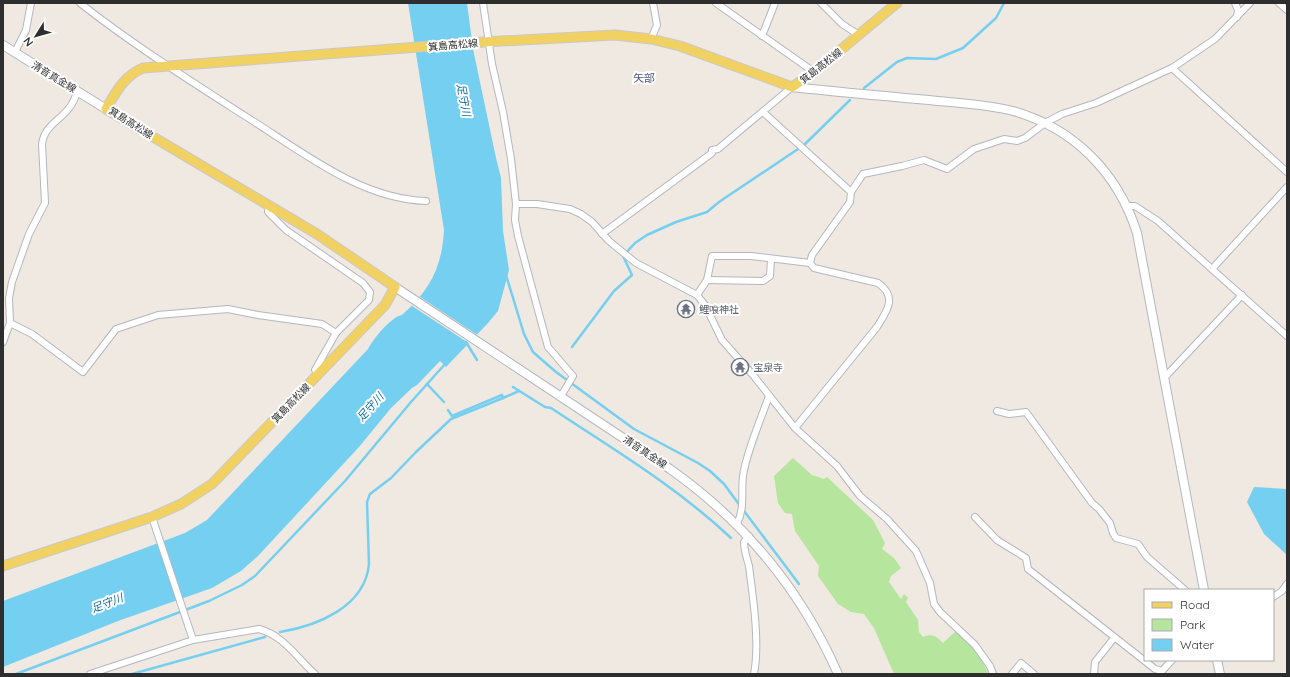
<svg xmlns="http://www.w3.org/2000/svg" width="1290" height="677" viewBox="0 0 1290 677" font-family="Quicksand,'Noto Sans JP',sans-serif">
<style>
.green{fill:#b6e59e}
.water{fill:#75cff0}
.pier{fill:#efe9e1}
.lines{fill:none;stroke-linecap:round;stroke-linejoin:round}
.stream{stroke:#75cff0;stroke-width:2.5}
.street-casing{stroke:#b4b7c1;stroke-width:8}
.secondary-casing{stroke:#b4b7c1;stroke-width:10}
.primary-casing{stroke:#c9c9c9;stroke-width:11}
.street{stroke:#fff;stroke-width:6}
.secondary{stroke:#fff;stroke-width:8}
.primary{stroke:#f2d163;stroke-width:9}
.labels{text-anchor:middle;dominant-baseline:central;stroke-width:4;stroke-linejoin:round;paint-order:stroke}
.street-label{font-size:10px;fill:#2e2e2e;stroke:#fff}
.worship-label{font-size:10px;fill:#5b616d;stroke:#fff;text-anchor:start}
.neighbourhood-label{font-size:11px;fill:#4d5680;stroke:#fff}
.water-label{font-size:11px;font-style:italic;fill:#0d6fa3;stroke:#fff}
</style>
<rect width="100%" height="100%" fill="#efe9e1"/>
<path class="green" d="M793 458 812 475 824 479 827 477 873 520 885 543 882 549 894 558 901 568 891 576 889 582 901 599 904 594 908 598 906 602 918 620 919 632 923 637C933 633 936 636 943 643L956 631C969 644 982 656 988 674H894L874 628 864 614 851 612 838 604 818 576 819 566 795 531 792 514 785 513 778 503 774 476Z"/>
<g class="water">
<path d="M408 3H467L473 49 496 158 501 178 503 231 509 270 498 311 488 323 446 367 440 361 417 385 412 388 391 408 359 447 258 556 241 571 212 588 118 621 3 667V601L185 533 207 520 368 349C374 338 385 325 395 318 397 316 401 316 403 314 431 289 442 266 444 230Z"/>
<polygon points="1254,487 1287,489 1287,555 1264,534 1247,502"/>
</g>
<polygon class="pier" points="417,295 479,336 470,344 409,304"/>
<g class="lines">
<g class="stream">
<polyline points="864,88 897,62 907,58 936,59 963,48 996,18 1004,3"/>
<polyline points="506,275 524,334 533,352 556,372 634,429 698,463 710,471 724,484 738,503 799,584"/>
<polyline points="466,342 477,360"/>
<polyline points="572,347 614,291 632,275 623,256 635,243 647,235 676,222 707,212 719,202 804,145 850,100"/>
<polyline points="427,384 444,402"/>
<path d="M513 387 545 407 551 408C613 449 677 487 731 538"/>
<polyline points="448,410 452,416 502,395 503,398 519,391"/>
<path d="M280 632C317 626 365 607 369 564L367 502 370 494 391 478 416 452 451 419 503 398"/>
<polyline points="16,674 209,601 242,585 255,576 345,481 411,402 446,363"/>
<polyline points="132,674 265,637"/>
</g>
<defs>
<g id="street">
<path d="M80 3C132 44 189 80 245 116 300 150 359 199 426 201"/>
<polyline points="483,3 492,64 503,112 511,159 516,204 515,220 518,236 548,347 573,376 561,396"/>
<polyline points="716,3 814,72"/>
<polyline points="821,3 842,24 859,35"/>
<polyline points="1235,3 1238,10 1237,17"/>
<polyline points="1279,3 1287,10"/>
<polyline points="762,36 775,3"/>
<polyline points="651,39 657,25 653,3"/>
<polyline points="15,52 26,30 31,3"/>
<polyline points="1172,68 1287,172"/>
<polyline points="763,112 851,192"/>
<polyline points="516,204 537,204 570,209 581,214 592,222 609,241 636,263 697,295 705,305 722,340 753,375 795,428 837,466 860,496 887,519 916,551 930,583 934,604 940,612 975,645 990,666 993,674"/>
<polyline points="269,205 268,212 286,230 363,283 370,292 369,300 336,333 315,370 319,374"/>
<polyline points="1127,206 1135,206 1158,221 1287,336"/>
<polyline points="602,234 712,153 712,150 718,149 792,87"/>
<polyline points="1212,269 1287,187"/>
<polyline points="707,280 763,281 770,276 771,259"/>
<polyline points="697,295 707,280 712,256 751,256 810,263"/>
<polyline points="10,323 32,334 83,372 116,329 158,315 228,309 258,315 322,324 336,333"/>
<path d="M3 342 10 323 9 298 12 282 29 234 45 203 42 144C45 120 71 119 77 91"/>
<polyline points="1165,377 1242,295"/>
<polyline points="997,411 1009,414 1026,412 1092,503 1099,509 1110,523 1113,533 1116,538 1138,544 1147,557 1185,590"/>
<path d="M795 428 877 327C887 311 898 297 878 283L814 268 810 263 812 255 850 202 851 192 863 174 902 166 924 160 947 169 974 149 1004 139 1017 141 1025 138 1045 123 1062 114 1096 103 1172 68 1215 39 1250 3"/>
<path d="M152 517 193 640 259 629C283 635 297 658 315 674"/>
<polyline points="975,517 997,540 1026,558 1028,569 1155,669 1162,671 1172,660"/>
<path d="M737 524C745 508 741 493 743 476 746 453 761 419 769 396"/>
<path d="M749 536 744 542C744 551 747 558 749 566 753 598 760 643 754 674"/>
<polyline points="1273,597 1282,591 1287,584"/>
<polyline points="90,674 193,640"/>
<polyline points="1012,674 1021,663 1034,674"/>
<polyline points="1094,674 1095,662 1114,638"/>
</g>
<g id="secondary">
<polyline points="3,45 106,109"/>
<path d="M792 87C838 92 883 96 929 100 956 103 986 104 1013 111 1074 128 1118 173 1137 233L1204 590"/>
<path d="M395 287 670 469C745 522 801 590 838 674"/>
<polyline points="1217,660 1220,674"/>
</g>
<path id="primary" d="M3 566 152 517 181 504 212 484 385 305 395 287 317 234 106 109C116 92 124 76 143 68L484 42 615 35 651 39 680 46 792 87 814 72 897 3"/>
</defs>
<use href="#street" class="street-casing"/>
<use href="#secondary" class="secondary-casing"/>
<use href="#primary" class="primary-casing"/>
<use href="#street" class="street"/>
<use href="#secondary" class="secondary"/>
<use href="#primary" class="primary"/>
</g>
<defs>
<symbol id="temple-ring" viewBox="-11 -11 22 22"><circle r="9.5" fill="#fff" stroke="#6b7280" stroke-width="1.5"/><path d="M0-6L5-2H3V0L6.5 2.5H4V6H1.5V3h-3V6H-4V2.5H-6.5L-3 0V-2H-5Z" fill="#6b7280"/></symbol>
</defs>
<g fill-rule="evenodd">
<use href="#temple-ring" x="676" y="299" width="20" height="20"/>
<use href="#temple-ring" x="730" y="357" width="20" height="20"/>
</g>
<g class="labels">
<g class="street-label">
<text transform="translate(453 45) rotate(-5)">箕島高松線</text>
<text transform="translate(821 66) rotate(-38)">箕島高松線</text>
<text transform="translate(54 77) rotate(31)">清音真金線</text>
<text transform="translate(131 123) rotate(32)">箕島高松線</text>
<text transform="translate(291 403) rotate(-46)">箕島高松線</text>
<text transform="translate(645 452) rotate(34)">清音真金線</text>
</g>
<g class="worship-label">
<text x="699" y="309">鯉喰神社</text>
<text x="753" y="367">宝泉寺</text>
</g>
<g class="neighbourhood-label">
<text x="644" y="78">矢部</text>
</g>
<g class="water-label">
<text transform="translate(464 100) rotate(79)">足守川</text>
<text transform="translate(370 407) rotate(-48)">足守川</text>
<text transform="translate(107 603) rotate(-21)">足守川</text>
</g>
</g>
<rect width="1290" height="677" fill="none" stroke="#2e2e2e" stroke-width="8"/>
<rect x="1144" y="589" width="130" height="72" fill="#ffffff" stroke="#ababab"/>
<rect x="1152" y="602" width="20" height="6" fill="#f2d163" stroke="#ababab"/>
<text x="1180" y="609" font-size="12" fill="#2e2e2e">Road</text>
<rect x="1152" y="619" width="20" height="12" fill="#b6e59e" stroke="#ababab"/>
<text x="1180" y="629" font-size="12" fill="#2e2e2e">Park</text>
<rect x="1152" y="639" width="20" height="12" fill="#75cff0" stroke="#ababab"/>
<text x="1180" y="649" font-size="12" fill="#2e2e2e">Water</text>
<g transform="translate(36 36) rotate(233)" stroke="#ffffff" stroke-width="3" paint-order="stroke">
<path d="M0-3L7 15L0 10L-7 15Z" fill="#2e2e2e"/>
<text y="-6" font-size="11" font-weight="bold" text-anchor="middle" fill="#2e2e2e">N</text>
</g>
</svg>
